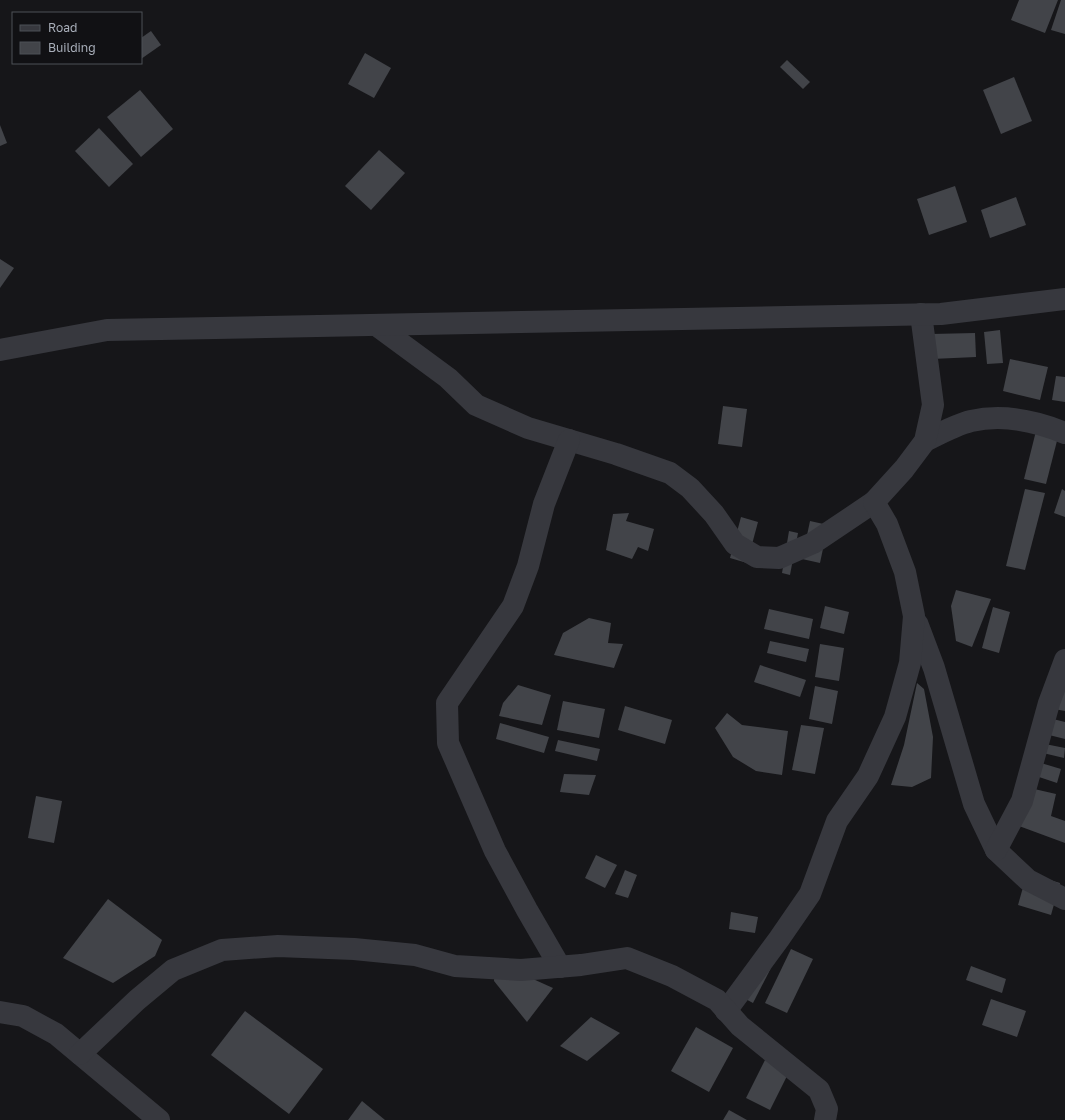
<svg xmlns="http://www.w3.org/2000/svg" width="1065" height="1120" viewBox="0 0 1065 1120" font-family="'Golos Text',sans-serif">
<style>
.building{fill:#424449}
.lines{fill:none;stroke-linecap:round;stroke-linejoin:round}
.minor{stroke:#37383e;stroke-width:22}
.tertiary{stroke:#37383e;stroke-width:22}
</style>
<rect width="100%" height="100%" fill="#161619"/>
<g class="building">
<polygon points="1019,0 1058,0 1045,33 1011,20"/>
<polygon points="1061,0 1065,0 1065,34 1051,30"/>
<polygon points="151,31 161,45 141,59 141,38"/>
<polygon points="365,53 391,68 374,98 348,84"/>
<polygon points="787,60 810,82 803,89 780,67"/>
<polygon points="1014,77 1032,121 1001,134 983,90"/>
<polygon points="140,90 173,129 141,157 107,117"/>
<polygon points="0,125 7,143 0,146"/>
<polygon points="99,128 133,164 109,187 75,151"/>
<polygon points="379,150 405,173 371,210 345,186"/>
<polygon points="955,186 967,222 929,235 917,199"/>
<polygon points="1016,197 1026,225 990,238 981,210"/>
<polygon points="0,259 14,268 0,288"/>
<polygon points="1000,330 1003,363 987,364 984,332"/>
<polygon points="975,333 976,357 932,359 931,334"/>
<polygon points="1010,359 1048,367 1040,400 1003,391"/>
<polygon points="1056,376 1065,377 1065,402 1052,400"/>
<polygon points="723,406 747,409 742,447 718,444"/>
<polygon points="1038,423 1060,429 1046,484 1024,479"/>
<polygon points="1025,489 1045,493 1025,570 1006,566"/>
<polygon points="1062,489 1065,491 1065,517 1054,513"/>
<polygon points="629,513 626,521 654,529 648,551 638,547 632,559 606,550 613,514"/>
<polygon points="741,517 758,522 747,563 730,558"/>
<polygon points="810,521 828,525 820,563 802,559"/>
<polygon points="789,531 798,533 790,575 782,573"/>
<polygon points="956,590 991,599 972,647 956,641 951,606"/>
<polygon points="825,606 849,612 844,634 820,628"/>
<polygon points="993,607 1010,612 999,653 982,648"/>
<polygon points="769,609 813,619 809,639 764,629"/>
<polygon points="589,618 611,623 608,643 623,644 614,668 554,655 563,633"/>
<polygon points="770,641 809,649 806,662 767,653"/>
<polygon points="820,644 844,648 839,681 815,677"/>
<polygon points="760,665 806,680 800,697 754,682"/>
<polygon points="917,683 924,689 933,737 931,778 912,787 891,785 904,745"/>
<polygon points="518,685 551,695 542,725 499,716 503,703"/>
<polygon points="1065,685 1065,711 1054,709"/>
<polygon points="815,686 838,691 832,724 809,719"/>
<polygon points="563,701 605,709 599,738 557,730"/>
<polygon points="625,706 672,720 665,744 618,730"/>
<polygon points="727,713 742,725 788,731 782,775 756,771 733,757 715,728"/>
<polygon points="1053,719 1065,722 1065,739 1049,735"/>
<polygon points="500,723 549,737 544,753 496,739"/>
<polygon points="801,725 824,728 815,774 792,770"/>
<polygon points="558,740 600,749 597,761 555,751"/>
<polygon points="1045,744 1065,748 1064,758 1043,753"/>
<polygon points="1041,763 1061,769 1057,783 1036,776"/>
<polygon points="564,774 596,775 589,795 560,792"/>
<polygon points="1030,788 1056,794 1051,816 1065,821 1065,843 1019,826"/>
<polygon points="36,796 62,801 54,843 28,838"/>
<polygon points="596,855 617,865 605,888 585,878"/>
<polygon points="625,870 637,875 628,898 615,894"/>
<polygon points="1027,873 1060,883 1051,915 1018,905"/>
<polygon points="108,899 162,940 155,956 113,983 63,958"/>
<polygon points="731,912 758,917 755,933 729,929"/>
<polygon points="791,949 813,959 787,1013 765,1003"/>
<polygon points="495,962 553,988 527,1022 494,981"/>
<polygon points="971,966 1006,979 1002,993 966,980"/>
<polygon points="771,968 753,1003 736,994"/>
<polygon points="991,999 1026,1011 1017,1037 982,1025"/>
<polygon points="245,1011 323,1069 289,1114 211,1055"/>
<polygon points="591,1017 620,1033 587,1061 560,1046"/>
<polygon points="696,1027 733,1048 709,1092 671,1071"/>
<polygon points="768,1054 792,1066 770,1110 746,1098"/>
<polygon points="362,1101 385,1120 348,1120"/>
<polygon points="729,1110 747,1120 723,1120"/>
</g>
<g class="lines">
<g class="minor">
<polyline points="376,325 448,378 476,405 528,428 616,454 670,473 690,488 714,514 735,544 757,557 779,558 813,543 874,502"/>
<path d="M925 441C939 434 955 425 971 421 1002 414 1036 421 1065 433"/>
<polyline points="917,623 934,668 974,804 996,850 1028,880 1065,899"/>
<polyline points="996,850 1022,801 1049,703 1065,660"/>
<polyline points="560,967 527,910 495,851 448,743 447,703 513,606 528,566 544,504 569,440"/>
<polyline points="726,1011 779,939 810,894 837,821 868,776 895,717 910,663 914,616 905,572 887,524 874,502 904,469 925,441 933,405 921,314"/>
<polyline points="0,1012 23,1016 56,1034 159,1120"/>
<polyline points="80,1054 137,1000 173,970 222,950 278,946 354,949 415,955 455,966 521,970 581,965 627,958 672,976 717,1000 740,1026 819,1090 827,1109 825,1120"/>
</g>
<polyline class="tertiary" points="0,350 107,330 941,314 1065,299"/>
</g>
<rect x="12" y="12" width="130" height="52" fill="#111114" stroke="#4d5056"/>
<rect x="20" y="25" width="20" height="6" fill="#37383e" stroke="#4d5056"/>
<text x="48" y="32" font-size="12" fill="#a8aeb9">Road</text>
<rect x="20" y="42" width="20" height="12" fill="#424449" stroke="#4d5056"/>
<text x="48" y="52" font-size="12" fill="#a8aeb9">Building</text>
</svg>
